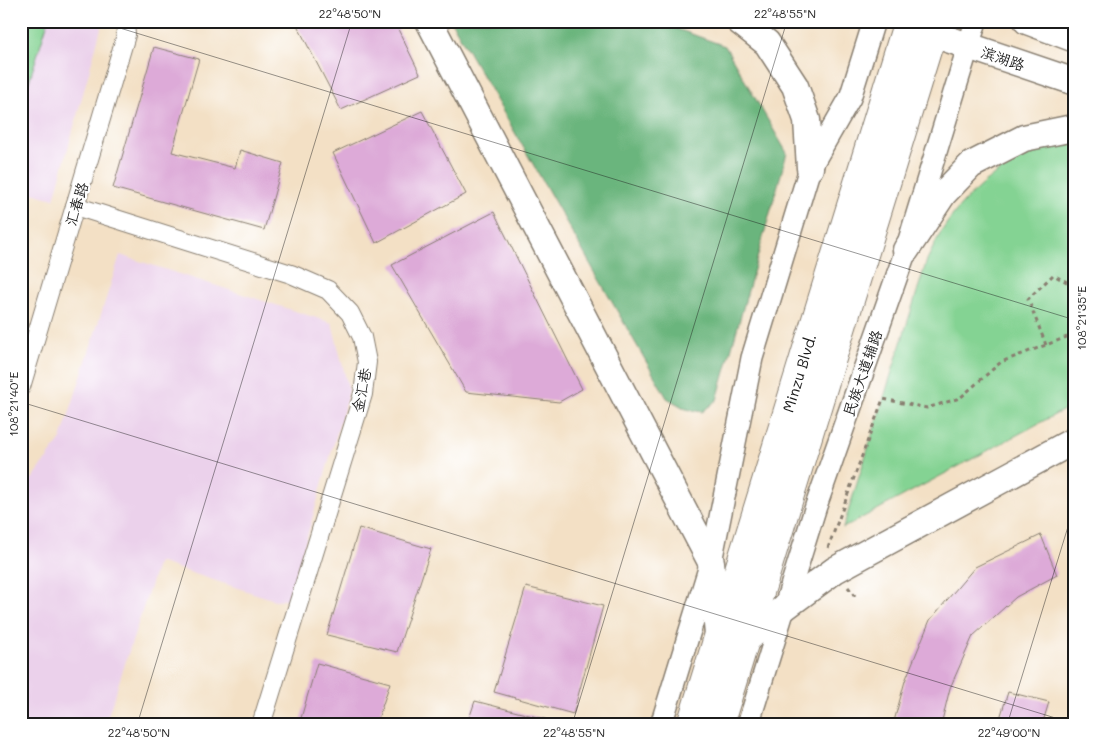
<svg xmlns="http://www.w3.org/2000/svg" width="1096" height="746" viewBox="0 0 1096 746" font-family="Mali,'LXGW WenKai TC',sans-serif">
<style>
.built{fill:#ebd1eb}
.green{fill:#84d393;stroke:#507858}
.forest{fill:#6bb57d;stroke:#44684c}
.building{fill:#ddaad8}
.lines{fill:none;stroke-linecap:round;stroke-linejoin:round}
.minor-casing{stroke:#887e70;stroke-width:20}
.tertiary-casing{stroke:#887e70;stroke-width:24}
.primary-casing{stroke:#887e70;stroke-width:29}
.trunk-casing{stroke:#887e70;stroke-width:30}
.path{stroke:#887e70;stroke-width:3;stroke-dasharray:4 4;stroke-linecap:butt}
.minor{stroke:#fff;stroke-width:18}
.tertiary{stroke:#fff;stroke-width:21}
.primary{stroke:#fff;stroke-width:26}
.trunk{stroke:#fff;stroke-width:28}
.ticks{fill:none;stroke:#1c1c1c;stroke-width:1;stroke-opacity:0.45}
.labels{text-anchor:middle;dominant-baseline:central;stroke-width:4.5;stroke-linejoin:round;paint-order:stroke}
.street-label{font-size:15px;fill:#1c1c1c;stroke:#fff}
.neatline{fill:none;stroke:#1c1c1c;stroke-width:2}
.ticks-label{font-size:12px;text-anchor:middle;fill:#1c1c1c}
</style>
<rect width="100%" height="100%" fill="#fff"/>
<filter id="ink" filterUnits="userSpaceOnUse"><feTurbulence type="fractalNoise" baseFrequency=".02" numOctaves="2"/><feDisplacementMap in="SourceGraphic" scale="10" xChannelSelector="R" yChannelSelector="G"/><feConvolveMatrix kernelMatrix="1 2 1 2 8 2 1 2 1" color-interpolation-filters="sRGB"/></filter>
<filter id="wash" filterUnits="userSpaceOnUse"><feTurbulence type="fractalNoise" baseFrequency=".0096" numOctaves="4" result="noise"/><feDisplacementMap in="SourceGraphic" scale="20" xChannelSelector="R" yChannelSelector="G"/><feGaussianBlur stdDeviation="1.12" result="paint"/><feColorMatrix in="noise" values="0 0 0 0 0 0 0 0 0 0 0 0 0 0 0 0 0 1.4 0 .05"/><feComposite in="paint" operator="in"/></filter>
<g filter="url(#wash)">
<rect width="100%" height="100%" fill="#f3e0c5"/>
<g class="built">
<polygon points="21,21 103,21 54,199 21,190"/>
<polygon points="120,255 332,323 349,391 289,599 275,600 158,562 105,725 21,725 21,485 33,478 61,439"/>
</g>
<g class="green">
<polygon points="21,21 48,21 21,107"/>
<path d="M1052 143H1075V404L843 528 927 260C933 248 939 234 947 223 974 185 1009 161 1052 143Z"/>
</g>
<polygon class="forest" points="451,21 655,21 725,46 787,153 717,400 702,412 686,409 667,398"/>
<g id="blocks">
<g class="building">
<polygon points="295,21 394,21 420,74 341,110"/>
<polygon points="154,47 199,59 172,152 235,168 240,150 283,163 264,230 113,188"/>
<polygon points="422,111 466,194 376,243 333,153"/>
<polygon points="494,212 582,389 559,402 466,392 392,265"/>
<polygon points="359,528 431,549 397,652 327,635"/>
<polygon points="1041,535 1057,575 1016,597 973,636 950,688 941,725 893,725 905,681 930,620 975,567"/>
<polygon points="526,587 603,606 573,714 494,692"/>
<polygon points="317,663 390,683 376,725 299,725"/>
<polygon points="1008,692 1049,702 1042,725 998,725"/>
<polygon points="475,701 564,724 563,725 467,725"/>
</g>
</g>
</g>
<g filter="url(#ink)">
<use href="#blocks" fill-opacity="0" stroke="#887e70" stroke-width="1"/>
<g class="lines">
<defs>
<g id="minor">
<polyline points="75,206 291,274 328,290 350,313 362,337 367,362 363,394 261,725"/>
<polyline points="21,387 126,35 125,21"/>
</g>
<g id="tertiary">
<polyline points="661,725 711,562 752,358 810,168 850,98 874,21"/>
<polyline points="748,725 816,506 906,250 976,21"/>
</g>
<g id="primary">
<polyline points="429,21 711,562 718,634"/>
<polyline points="739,21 767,43 795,86 807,120 810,168"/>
<polyline points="1027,21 1075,39"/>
<polyline points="912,27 1075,82"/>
<polyline points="906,250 943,194 971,165 1024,138 1068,129 1075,131"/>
<polyline points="745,641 785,607 835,570 1075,440"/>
</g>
<g id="trunk">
<polyline points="691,725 908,21"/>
<polyline points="719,725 936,21"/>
</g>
</defs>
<use href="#minor" class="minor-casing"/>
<use href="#tertiary" class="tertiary-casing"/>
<use href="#primary" class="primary-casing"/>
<use href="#trunk" class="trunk-casing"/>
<g class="path">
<polyline points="1046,345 1028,299 1053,275 1075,286"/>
<polyline points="828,548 883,399 927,408 960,398 1001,362 1075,334"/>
<polyline points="848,587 855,596"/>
</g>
<use href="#minor" class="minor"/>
<use href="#tertiary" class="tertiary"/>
<use href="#primary" class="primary"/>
<use href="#trunk" class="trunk"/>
</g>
</g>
<path class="ticks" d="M97 21 1075 320M21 402 1075 724M137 725 352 21M572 725 787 21M1007 725 1075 504"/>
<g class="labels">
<g class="street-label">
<text transform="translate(1003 58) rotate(19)">滨湖路</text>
<text transform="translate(76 204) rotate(-73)">汇春路</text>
<text transform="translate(799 373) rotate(-73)">Minzu Blvd.</text>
<text transform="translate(862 373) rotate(-71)">民族大道辅路</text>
<text transform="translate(361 390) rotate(-79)">金汇巷</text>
</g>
</g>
<rect width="1096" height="746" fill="none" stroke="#fff" stroke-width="55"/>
<rect x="28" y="28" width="1040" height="690" class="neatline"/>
<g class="ticks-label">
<text x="350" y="18">22°48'50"N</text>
<text x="785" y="18">22°48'55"N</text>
<text transform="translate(1082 318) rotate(-90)" y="4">108°21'35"E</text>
<text transform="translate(14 404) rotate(-90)" y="4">108°21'40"E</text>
<text x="139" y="737">22°48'50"N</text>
<text x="574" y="737">22°48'55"N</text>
<text x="1009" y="737">22°49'00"N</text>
</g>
</svg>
